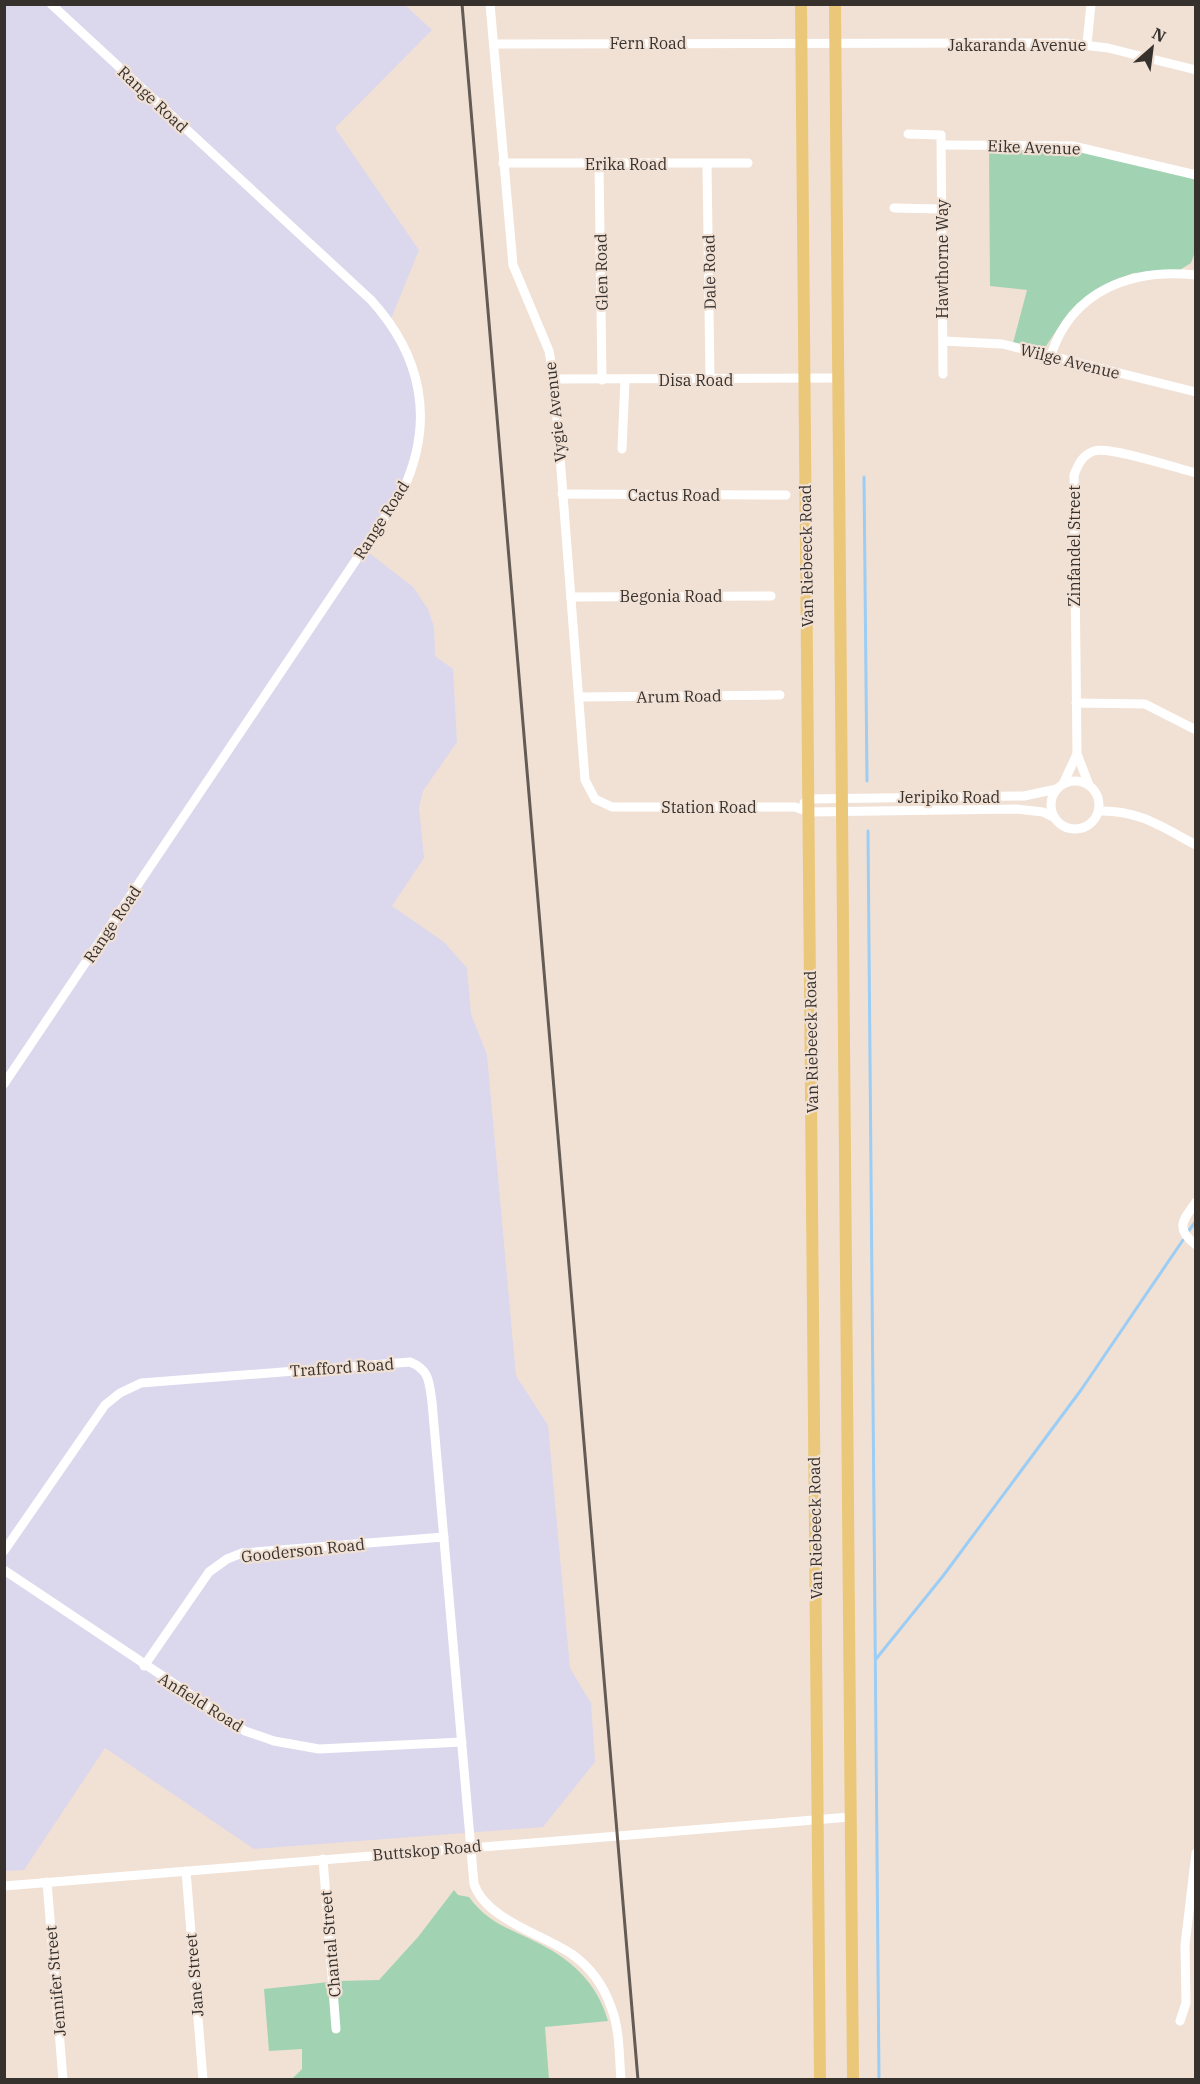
<svg xmlns="http://www.w3.org/2000/svg" width="1200" height="2084" viewBox="0 0 1200 2084" font-family="'IBM Plex Serif',serif">
<style>
.industrial{fill:#dbd7ed}
.green{fill:#a1d3b2}
.lines{fill:none;stroke-linecap:round;stroke-linejoin:round}
.stream{stroke:#9bcdf5;stroke-width:3}
.minor{stroke:#fff;stroke-width:9}
.major{stroke:#ebc779;stroke-width:12}
.rail{stroke:#645b55;stroke-width:3}
.labels{text-anchor:middle;dominant-baseline:central;stroke-width:4.5;stroke-linejoin:round;paint-order:stroke}
.street-label{font-size:16px;fill:#37312d;stroke:#f1e1d5}
</style>
<rect width="100%" height="100%" fill="#f1e1d5"/>
<polygon class="industrial" points="5,5 405,5 432,30 335,128 419,250 391,319 398,331 421,409 404,491 368,552 413,587 428,609 434,627 435,656 453,669 457,742 423,791 419,807 424,858 392,906 444,942 467,968 471,1014 487,1055 516,1376 548,1425 570,1668 591,1703 595,1762 543,1827 254,1849 105,1748 24,1870 5,1871"/>
<g class="green">
<polygon points="989,149 1080,151 1195,179 1196,249 1191,263 1178,271 1133,273 1100,287 1064,319 1046,346 1037,349 1013,343 1027,290 990,286"/>
<path d="M454 1890 458 1895 469 1897C487 1922 508 1928 534 1941 570 1958 597 1982 608 2021L545 2027 549 2079H292L302 2069V2049L269 2051 264 1989 338 1981 379 1980 418 1937Z"/>
</g>
<g class="lines">
<g class="stream">
<polyline points="864,477 867,781"/>
<polyline points="868,831 879,2080"/>
<polyline points="1187,1233 1196,1221"/>
<polyline points="876,1659 943,1576 1081,1390 1183,1240"/>
</g>
<g class="minor">
<polyline points="490,4 513,265 549,351 554,379 585,780 595,799 612,807 795,807 809,812 1016,809 1043,812 1055,818"/>
<polyline points="494,44 1066,43 1108,48 1196,70"/>
<polyline points="1087,44 1091,4"/>
<polyline points="908,134 941,135 943,374"/>
<polyline points="942,145 1073,146 1196,175"/>
<polyline points="503,163 748,163"/>
<polyline points="599,164 602,380"/>
<polyline points="707,164 710,380"/>
<polyline points="894,208 942,209"/>
<polyline points="943,341 1002,344 1196,392"/>
<path d="M1051 355C1072 290 1132 268 1196 275"/>
<polyline points="554,379 838,378"/>
<polyline points="622,449 625,380"/>
<polyline points="562,494 786,495"/>
<polyline points="571,597 771,596"/>
<polyline points="579,697 780,695"/>
<polyline points="1076,703 1145,704 1196,730"/>
<circle cx="1075" cy="805" r="24"/>
<polyline points="1063,784 1077,754"/>
<path d="M1089 785 1077 754 1074 475C1078 465 1082 455 1094 451 1110 446 1176 468 1196 473"/>
<polyline points="804,803 809,799 1024,796 1057,789"/>
<path d="M1099 811C1139 810 1162 827 1196 845"/>
<path d="M4 1084 403 490C435 421 422 356 371 300L51 4"/>
<path d="M1196 1202C1182 1221 1175 1229 1196 1245"/>
<path d="M4 1551 105 1405 120 1393 141 1383 410 1362C430 1370 429 1382 432 1402L474 1884C486 1920 545 1935 573 1955 591 1968 604 1987 611 2007 620 2029 619 2056 621 2080"/>
<polyline points="4,1570 245,1731 274,1741 319,1749 462,1742"/>
<polyline points="144,1666 209,1572 227,1559 242,1553 444,1537"/>
<polyline points="323,1859 336,2029"/>
<polyline points="186,1871 203,2080"/>
<polyline points="47,1882 63,2080"/>
<polyline points="4,1886 850,1817"/>
<polyline points="1180,2021 1186,2003 1185,1945 1196,1853"/>
</g>
<g class="major">
<polyline points="801,4 820,2080"/>
<polyline points="835,4 853,2080"/>
</g>
<polyline class="rail" points="462,4 638,2080"/>
</g>
<g class="labels">
<g class="street-label">
<text x="648" y="43">Fern Road</text>
<text x="1017" y="45">Jakaranda Avenue</text>
<text transform="translate(153 99) rotate(43)">Range Road</text>
<text transform="translate(1034 147) rotate(2)">Eike Avenue</text>
<text x="626" y="164">Erika Road</text>
<text transform="translate(942 259) rotate(-90)">Hawthorne Way</text>
<text transform="translate(601 272) rotate(-91)">Glen Road</text>
<text transform="translate(709 272) rotate(-91)">Dale Road</text>
<text transform="translate(1070 361) rotate(14)">Wilge Avenue</text>
<text x="696" y="380">Disa Road</text>
<text transform="translate(555 412) rotate(-96)">Vygie Avenue</text>
<text x="674" y="495">Cactus Road</text>
<text transform="translate(381 520) rotate(-58)">Range Road</text>
<text transform="translate(1074 546) rotate(-90)">Zinfandel Street</text>
<text transform="translate(806 556) rotate(-91)">Van Riebeeck Road</text>
<text x="671" y="596">Begonia Road</text>
<text transform="translate(679 696) rotate(-1)">Arum Road</text>
<text x="949" y="797">Jeripiko Road</text>
<text x="709" y="807">Station Road</text>
<text transform="translate(112 924) rotate(-56)">Range Road</text>
<text transform="translate(811 1042) rotate(-91)">Van Riebeeck Road</text>
<text transform="translate(342 1367) rotate(-4)">Trafford Road</text>
<text transform="translate(815 1528) rotate(-91)">Van Riebeeck Road</text>
<text transform="translate(303 1550) rotate(-6)">Gooderson Road</text>
<text transform="translate(201 1702) rotate(32)">Anfield Road</text>
<text transform="translate(427 1850) rotate(-5)">Buttskop Road</text>
<text transform="translate(330 1944) rotate(-95)">Chantal Street</text>
<text transform="translate(194 1975) rotate(-95)">Jane Street</text>
<text transform="translate(55 1981) rotate(-95)">Jennifer Street</text>
</g>
</g>
<rect width="1200" height="2084" fill="none" stroke="#37312d" stroke-width="12"/>
<g transform="translate(1152 48) rotate(28)" stroke="#f1e1d5" stroke-width="4.5" paint-order="stroke">
<path d="M0-4.5L10 22L0 15L-10 22Z" fill="#37312d"/>
<text y="-9" font-size="16" font-weight="bold" text-anchor="middle" fill="#37312d">N</text>
</g>
</svg>
